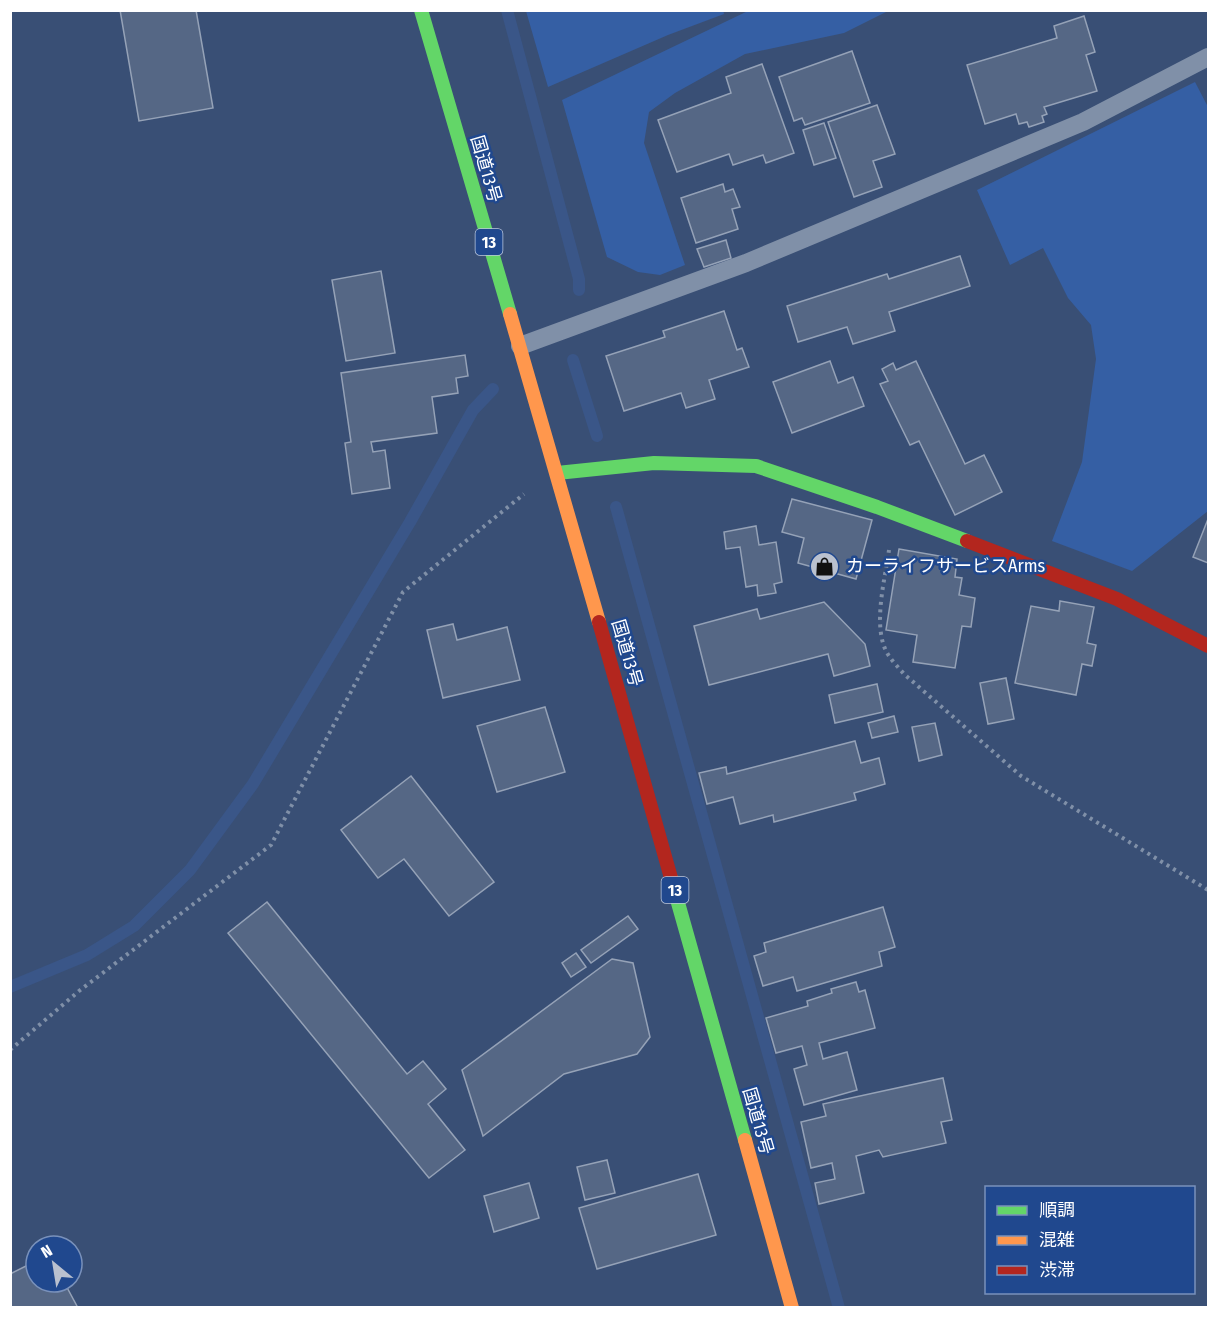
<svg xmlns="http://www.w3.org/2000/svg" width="1219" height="1318" viewBox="0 0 1219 1318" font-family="'Fira Sans Condensed','Noto Sans JP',sans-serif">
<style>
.green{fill:#355fa4}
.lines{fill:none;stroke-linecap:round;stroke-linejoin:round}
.stream{stroke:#3a5688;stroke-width:12}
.building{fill:#556785;stroke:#95a2b7;stroke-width:1.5}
.path{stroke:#8090a8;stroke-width:4;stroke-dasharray:3 4.5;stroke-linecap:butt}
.lane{stroke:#8090a8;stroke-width:18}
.fast{stroke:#63d668;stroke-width:14}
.slow{stroke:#ff974d;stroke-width:14}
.jam{stroke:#b3261e;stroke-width:14}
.labels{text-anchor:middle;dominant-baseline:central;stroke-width:5;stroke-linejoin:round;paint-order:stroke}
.shield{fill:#20488e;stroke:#bcc8dd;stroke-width:1.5}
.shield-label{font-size:16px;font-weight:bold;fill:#fff}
.street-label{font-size:18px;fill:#fff;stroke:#20488e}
.poi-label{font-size:18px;fill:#fff;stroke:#20488e;text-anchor:start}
</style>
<rect width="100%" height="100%" fill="#394f75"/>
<g class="green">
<polygon points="723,10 724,14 668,35 548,87 526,11"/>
<polygon points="750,10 888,11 844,33 745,54 675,93 649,112 644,143 685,265 660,275 638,272 607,257 562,100"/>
<polygon points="1195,82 1208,107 1208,511 1132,571 1052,541 1082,462 1096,359 1091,325 1068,298 1043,248 1010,265 977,190"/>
</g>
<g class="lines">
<g class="stream">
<polyline points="507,10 579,279 579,290"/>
<polyline points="573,360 597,436"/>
<polyline points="616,507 839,1308"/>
<polyline points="10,987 87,955 134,926 190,870 253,784 410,522 473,410 493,389"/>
</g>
</g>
<g class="building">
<polygon points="120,10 196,10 213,108 139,121"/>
<polygon points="1084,16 1095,52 1086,55 1097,91 1044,107 1047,114 1042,116 1044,122 1029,127 1027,122 1019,124 1016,114 985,124 967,65 1057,38 1054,26"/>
<polygon points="852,51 870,103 805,125 802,118 794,121 779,77"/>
<polygon points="762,64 794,153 766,163 763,155 733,165 729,154 677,172 658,120 731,93 726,77"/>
<polygon points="877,105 895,154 873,161 882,187 854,197 828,122"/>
<polygon points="824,123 836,158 814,165 803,130"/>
<polygon points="723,184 725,192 733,189 740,207 732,209 738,229 696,243 681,198"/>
<polygon points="726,240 731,258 704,267 697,249"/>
<polygon points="960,256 970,286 889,312 895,331 853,344 847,327 798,342 787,306 887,274 889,279"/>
<polygon points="381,271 395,353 346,361 332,280"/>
<polygon points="724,311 737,350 742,348 749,367 709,380 715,399 686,408 681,393 624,411 606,356 665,337 663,331"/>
<polygon points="465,355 468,376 456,378 458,393 432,397 437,433 371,442 373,452 385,450 390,488 352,494 345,443 351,442 341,373"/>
<polygon points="830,361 838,383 853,377 864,406 792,433 773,382"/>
<polygon points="916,361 965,464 984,455 1002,492 955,515 919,441 910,445 880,384 888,381 882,369 893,363 896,370"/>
<polygon points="792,499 872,520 856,579 798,563 804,538 782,532"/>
<polygon points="1208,519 1208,563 1193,557"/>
<polygon points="756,526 759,545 776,542 782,582 774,584 776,593 758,596 757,585 746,587 740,547 726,549 724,532"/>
<polygon points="899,549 957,559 955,577 962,578 959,595 975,598 971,627 962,626 955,668 913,662 917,635 886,630"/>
<polygon points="1060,601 1094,607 1087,643 1096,645 1092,666 1082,664 1076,695 1015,683 1031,606 1059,611"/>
<polygon points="824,602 865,644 870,666 834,676 828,654 709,685 694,626 757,609 760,619"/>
<polygon points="453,624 457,640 507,627 520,680 443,698 427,630"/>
<polygon points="1006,678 1014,719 988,724 980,683"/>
<polygon points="877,684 883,712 835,723 829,695"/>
<polygon points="545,707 565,772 497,792 477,726"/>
<polygon points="894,716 898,732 872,738 868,723"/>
<polygon points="935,723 942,755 919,761 912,727"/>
<polygon points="855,741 861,763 879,758 885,784 854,793 856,800 774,822 773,815 740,824 733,797 707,804 699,773 726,767 727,774"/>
<polygon points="411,776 494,882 449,916 404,859 378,878 341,830"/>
<polygon points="267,902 407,1074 423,1061 446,1089 428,1104 465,1150 429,1178 228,933"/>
<polygon points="883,907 895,947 879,952 882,966 797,991 793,977 763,986 754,956 766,952 764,943"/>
<polygon points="628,916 638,929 591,963 581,950"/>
<polygon points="576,953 586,967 571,977 562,963"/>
<polygon points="612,959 633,963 650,1037 637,1054 564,1074 483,1136 462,1070"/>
<polygon points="856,982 859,992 865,990 875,1028 819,1043 823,1059 847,1052 857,1090 804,1105 794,1069 807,1065 802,1046 776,1053 766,1018 808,1006 807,1001 832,993 831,989"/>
<polygon points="943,1078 952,1120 941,1122 946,1143 883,1157 879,1150 856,1156 864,1193 819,1204 815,1183 835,1179 832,1163 811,1168 801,1122 826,1116 823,1104"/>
<polygon points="607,1160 615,1193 585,1200 577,1167"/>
<polygon points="698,1174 716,1235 597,1269 579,1208"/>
<polygon points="529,1183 539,1218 494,1232 484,1196"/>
<polygon points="36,1261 36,1282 64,1282 78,1308 10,1308 10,1274"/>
</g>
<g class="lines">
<g class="path">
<path d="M889 550C885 580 871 630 889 656 893 662 899 668 904 674L1021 776 1208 890"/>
<polyline points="10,1050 79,991 271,845 403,592 524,494"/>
</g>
<polyline class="lane" points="520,346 746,263 1083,122 1208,57"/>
<g class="fast">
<polyline points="421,10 510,314"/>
<polyline points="557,473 654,463 756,466 877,507 967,541"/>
<polyline points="671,878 745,1140"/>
</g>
<g class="slow">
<polyline points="510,314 599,622"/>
<polyline points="745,1140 792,1308"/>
</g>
<g class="jam">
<polyline points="967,541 1117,599 1208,646"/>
<polyline points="599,622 671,878"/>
</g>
</g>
<defs>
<symbol id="shop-disc" viewBox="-11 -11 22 22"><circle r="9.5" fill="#bac1cf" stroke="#20488e"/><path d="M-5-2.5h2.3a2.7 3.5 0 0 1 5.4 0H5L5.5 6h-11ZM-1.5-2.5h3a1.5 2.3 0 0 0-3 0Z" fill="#111"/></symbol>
</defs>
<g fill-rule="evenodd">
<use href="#shop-disc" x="808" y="550" width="33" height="33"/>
</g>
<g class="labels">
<g class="shield">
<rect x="475.5" y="229" width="27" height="26" rx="4.5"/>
<rect x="661.5" y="877" width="27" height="26" rx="4.5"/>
</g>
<g class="shield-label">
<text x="489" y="242">13</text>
<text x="675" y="890">13</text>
</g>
<g class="street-label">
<text transform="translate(486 169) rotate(74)">国道13号</text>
<text transform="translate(627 653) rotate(74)">国道13号</text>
<text transform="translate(758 1121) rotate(74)">国道13号</text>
</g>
<g class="poi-label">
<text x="846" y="566">カーライフサービスArms</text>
</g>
</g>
<rect width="1219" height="1318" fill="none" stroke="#ffffff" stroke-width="24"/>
<rect x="985" y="1186" width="210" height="108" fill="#20488e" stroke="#7991bb" stroke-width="1.5"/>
<rect x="997" y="1206" width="30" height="9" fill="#63d668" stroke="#7991bb" stroke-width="1.5"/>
<text x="1039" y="1216" font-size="18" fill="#ffffff">順調</text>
<rect x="997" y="1236" width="30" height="9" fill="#ff974d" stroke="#7991bb" stroke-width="1.5"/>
<text x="1039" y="1246" font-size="18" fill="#ffffff">混雑</text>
<rect x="997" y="1266" width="30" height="9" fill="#b3261e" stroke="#7991bb" stroke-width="1.5"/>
<text x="1039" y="1276" font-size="18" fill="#ffffff">渋滞</text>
<g transform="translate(54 1264) rotate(330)"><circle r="28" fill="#20488e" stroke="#7991bb" stroke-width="1.5"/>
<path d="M0-4.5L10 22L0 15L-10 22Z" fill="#bac1cf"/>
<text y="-9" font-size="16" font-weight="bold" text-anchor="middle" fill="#ffffff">N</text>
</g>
</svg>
